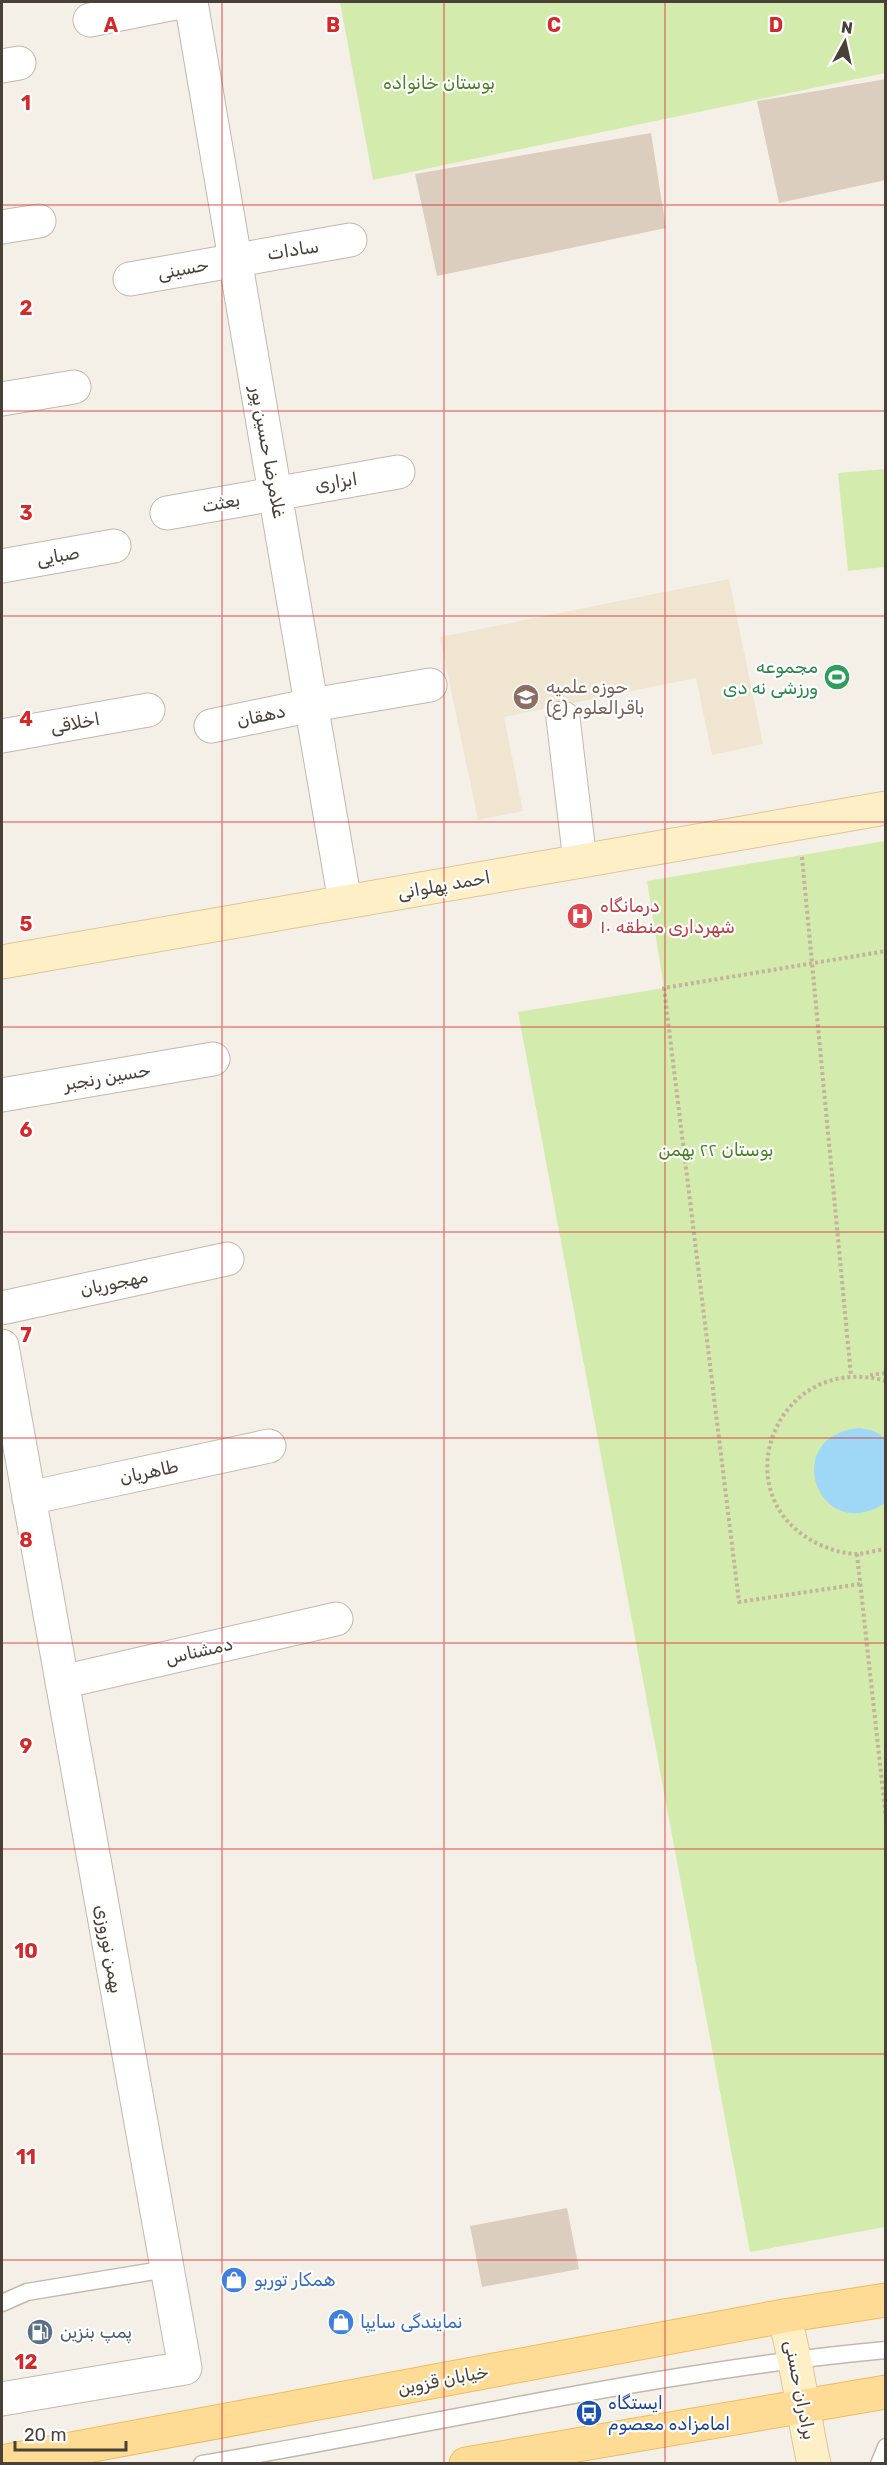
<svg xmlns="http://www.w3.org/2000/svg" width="887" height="2465" viewBox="0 0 887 2465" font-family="Rubik,'Noto Sans Arabic',sans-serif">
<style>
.education{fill:#efe5d0}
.green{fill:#d3ecad}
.water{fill:#9fd7f6}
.building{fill:#dbcebf}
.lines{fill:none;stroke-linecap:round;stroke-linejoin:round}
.lane-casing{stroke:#c1b8a9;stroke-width:19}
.street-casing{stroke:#c1b8a9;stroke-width:35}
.secondary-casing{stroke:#dcc596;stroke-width:35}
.primary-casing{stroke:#edbb5d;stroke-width:35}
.path{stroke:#c4b399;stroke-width:4;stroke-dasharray:3 3;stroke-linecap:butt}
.lane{stroke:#fff;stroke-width:16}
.street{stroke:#fff;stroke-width:33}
.secondary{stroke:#ffefc7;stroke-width:33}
.primary{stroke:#ffdc96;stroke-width:33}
.grid{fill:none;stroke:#d62828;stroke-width:1.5;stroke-opacity:0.55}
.labels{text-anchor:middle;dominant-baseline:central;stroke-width:4.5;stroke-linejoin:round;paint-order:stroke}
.park-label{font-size:18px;fill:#4b8024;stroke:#fff}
.street-label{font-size:18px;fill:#494036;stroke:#fff}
.leisure-label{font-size:18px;fill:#27864d;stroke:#fff;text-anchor:end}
.education-label{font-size:18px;fill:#785e54;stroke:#fff;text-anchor:start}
.health-label{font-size:18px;fill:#be3a42;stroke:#fff;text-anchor:start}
.shop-label{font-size:18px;fill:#366cbe;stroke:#fff;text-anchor:start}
.service-label{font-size:18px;fill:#4e5e75;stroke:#fff;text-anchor:start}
.transit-label{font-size:18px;fill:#164399;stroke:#fff;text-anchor:start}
.grid-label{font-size:20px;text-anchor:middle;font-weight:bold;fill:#d62828;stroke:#fff;stroke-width:4.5;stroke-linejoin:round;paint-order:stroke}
</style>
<rect width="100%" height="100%" fill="#f5f0e7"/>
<polygon class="education" points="729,579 763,744 712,755 696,678 504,717 523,811 478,820 440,637"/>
<g class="green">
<polygon points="340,2 885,2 885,73 373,180"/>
<polygon points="885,469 885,567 848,571 838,473"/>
<polygon points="885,841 885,2227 750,2252 518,1012 664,988 647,881"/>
</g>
<path class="water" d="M860 1428 874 1431 886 1439 885 1503C818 1547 778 1435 860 1428Z"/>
<g class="building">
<polygon points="886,79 886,180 779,203 757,101"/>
<polygon points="651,133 666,228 437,276 415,174"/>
<polygon points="567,2208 579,2269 482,2287 470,2226"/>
</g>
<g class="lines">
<defs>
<g id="lane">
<polyline points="2,2303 27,2292 167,2269"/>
<path d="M202 2464C429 2426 655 2371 886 2350"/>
<polyline points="879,2464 886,2447"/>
</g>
<g id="street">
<polyline points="191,2 345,902"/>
<polyline points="90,20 180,2"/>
<polyline points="2,66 19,63"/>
<polyline points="2,227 39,221"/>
<polyline points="130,279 350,240"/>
<polyline points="2,399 74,387"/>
<polyline points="167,513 398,472"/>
<polyline points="2,566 114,546"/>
<polyline points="563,718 580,861"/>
<polyline points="211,726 312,705 430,685"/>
<polyline points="2,736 148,710"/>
<polyline points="2,1095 213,1059"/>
<polyline points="2,1308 227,1259"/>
<polyline points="2,1346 185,2368 2,2399"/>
<polyline points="29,1498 269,1446"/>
<polyline points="62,1682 336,1619"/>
</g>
<g id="secondary">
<polyline points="2,962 886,808"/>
<path d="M784 2316C798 2365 803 2414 814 2464"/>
</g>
<g id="primary">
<polyline points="2,2462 784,2316 886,2300"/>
<polyline points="466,2464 886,2392"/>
</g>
</defs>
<use href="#lane" class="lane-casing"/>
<use href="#street" class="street-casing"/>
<use href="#secondary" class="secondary-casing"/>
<use href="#primary" class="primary-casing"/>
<g class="path">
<polyline points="802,857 851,1376"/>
<polyline points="870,1375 886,1373"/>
<path d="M886 1381C778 1351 723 1490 811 1540 825 1548 842 1554 858 1554 867 1553 877 1550 886 1549"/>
<polyline points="857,1554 886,1819"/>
<polyline points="860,1584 739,1602 664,988 886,951"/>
</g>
<use href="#lane" class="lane"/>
<use href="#street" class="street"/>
<use href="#secondary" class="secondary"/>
<use href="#primary" class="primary"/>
</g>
<path class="grid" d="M222 2V2464M444 2V2464M665 2V2464M2 205H886M2 411H886M2 616H886M2 822H886M2 1027H886M2 1232H886M2 1438H886M2 1643H886M2 1849H886M2 2054H886M2 2260H886"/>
<defs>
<symbol id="stadium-disc" viewBox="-11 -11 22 22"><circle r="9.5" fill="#2e9e5b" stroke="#fff"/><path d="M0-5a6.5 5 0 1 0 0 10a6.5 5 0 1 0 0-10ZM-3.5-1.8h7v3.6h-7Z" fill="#fff"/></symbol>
<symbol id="university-disc" viewBox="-11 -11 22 22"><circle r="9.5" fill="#8d6e63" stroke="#fff"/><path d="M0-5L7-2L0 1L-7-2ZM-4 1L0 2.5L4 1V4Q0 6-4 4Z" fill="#fff"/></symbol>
<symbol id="hospital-disc" viewBox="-11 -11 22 22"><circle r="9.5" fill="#e0444e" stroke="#fff"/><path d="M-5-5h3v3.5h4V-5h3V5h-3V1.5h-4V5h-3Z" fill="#fff"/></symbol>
<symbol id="shop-disc" viewBox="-11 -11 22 22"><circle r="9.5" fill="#3f7fe0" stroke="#fff"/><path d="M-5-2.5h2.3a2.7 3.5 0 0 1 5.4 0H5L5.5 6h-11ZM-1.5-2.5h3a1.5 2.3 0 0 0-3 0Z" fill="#fff"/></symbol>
<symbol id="fuel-disc" viewBox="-11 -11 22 22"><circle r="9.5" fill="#5c6f8a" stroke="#fff"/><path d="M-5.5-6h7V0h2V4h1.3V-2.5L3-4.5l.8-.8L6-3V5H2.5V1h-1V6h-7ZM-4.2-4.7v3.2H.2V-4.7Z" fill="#fff"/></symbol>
<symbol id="bus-disc" viewBox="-11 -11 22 22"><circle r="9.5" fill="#1a4fb4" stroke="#fff"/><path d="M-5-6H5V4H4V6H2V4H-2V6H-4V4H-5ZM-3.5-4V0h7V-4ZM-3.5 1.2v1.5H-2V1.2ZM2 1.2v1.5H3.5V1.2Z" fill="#fff"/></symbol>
</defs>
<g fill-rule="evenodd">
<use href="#stadium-disc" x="822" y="662" width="30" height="30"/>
<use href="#university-disc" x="511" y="682" width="30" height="30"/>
<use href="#hospital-disc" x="565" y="901" width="30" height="30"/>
<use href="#shop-disc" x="219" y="2265" width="30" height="30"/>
<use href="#shop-disc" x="326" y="2307" width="30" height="30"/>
<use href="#fuel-disc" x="25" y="2317" width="30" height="30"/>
<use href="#bus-disc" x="574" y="2398" width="30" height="30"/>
</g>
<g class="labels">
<g class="park-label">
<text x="439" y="83">بوستان خانواده</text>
<text x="716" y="1150">بوستان ۲۲ بهمن</text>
</g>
<g class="street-label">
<text transform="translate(293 250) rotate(-9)">سادات</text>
<text transform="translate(183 269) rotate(-11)">حسینی</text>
<text transform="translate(268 452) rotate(80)">غلامرضا حسین پور</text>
<text transform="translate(336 482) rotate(-9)">ابزاری</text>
<text transform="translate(221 503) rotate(-11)">بعثت</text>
<text transform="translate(58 556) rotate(-10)">صبایی</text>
<text transform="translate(261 716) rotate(-12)">دهقان</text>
<text transform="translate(75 723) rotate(-10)">اخلاقی</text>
<text transform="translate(444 885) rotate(-10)">احمد پهلوانی</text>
<text transform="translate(107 1077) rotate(-10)">حسین رنجبر</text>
<text transform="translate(114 1283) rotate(-12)">مهجوریان</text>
<text transform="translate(149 1472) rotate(-12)">طاهریان</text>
<text transform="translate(199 1651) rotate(-13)">دمشناس</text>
<text transform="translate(109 1949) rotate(80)">بهمن نوروزی</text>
<text transform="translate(443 2380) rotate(-11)">خیابان قزوین</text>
<text transform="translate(800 2390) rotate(79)">برادران حسنی</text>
</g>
<g class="leisure-label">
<text x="818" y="667">مجموعه<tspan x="818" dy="21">ورزشی نه دی</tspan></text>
</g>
<g class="education-label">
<text x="546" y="687">حوزه علمیه<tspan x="546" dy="21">باقرالعلوم (ع)</tspan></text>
</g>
<g class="health-label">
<text x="600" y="906">درمانگاه<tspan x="600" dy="21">شهرداری منطقه ۱۰</tspan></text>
</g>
<g class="shop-label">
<text x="254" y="2280">همکار توربو</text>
<text x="360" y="2322">نمایندگی سایپا</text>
</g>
<g class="service-label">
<text x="60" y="2332">پمپ بنزین</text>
</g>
<g class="transit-label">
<text x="608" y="2403">ایستگاه<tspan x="608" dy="21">امامزاده معصوم</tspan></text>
</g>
</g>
<g class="grid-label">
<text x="111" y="32">A</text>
<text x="333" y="32">B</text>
<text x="554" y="32">C</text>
<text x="776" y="32">D</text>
<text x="26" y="110">1</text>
<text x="26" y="315">2</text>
<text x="26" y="520">3</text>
<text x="26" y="726">4</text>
<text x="26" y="931">5</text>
<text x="26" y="1137">6</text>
<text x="26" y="1342">7</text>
<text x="26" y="1547">8</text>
<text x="26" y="1753">9</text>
<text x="26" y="1958">10</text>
<text x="26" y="2164">11</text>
<text x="26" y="2369">12</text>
</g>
<rect width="887" height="2465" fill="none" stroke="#494036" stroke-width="6"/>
<g transform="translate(845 42) rotate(8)" stroke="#ffffff" stroke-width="4.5" paint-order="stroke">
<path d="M0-4.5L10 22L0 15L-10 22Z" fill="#494036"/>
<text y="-9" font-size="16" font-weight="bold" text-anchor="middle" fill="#494036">N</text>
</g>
<path d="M15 2441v9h111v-9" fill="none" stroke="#494036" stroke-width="3"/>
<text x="24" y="2441" font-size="18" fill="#494036" stroke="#ffffff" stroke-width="4.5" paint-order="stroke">20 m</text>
</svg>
